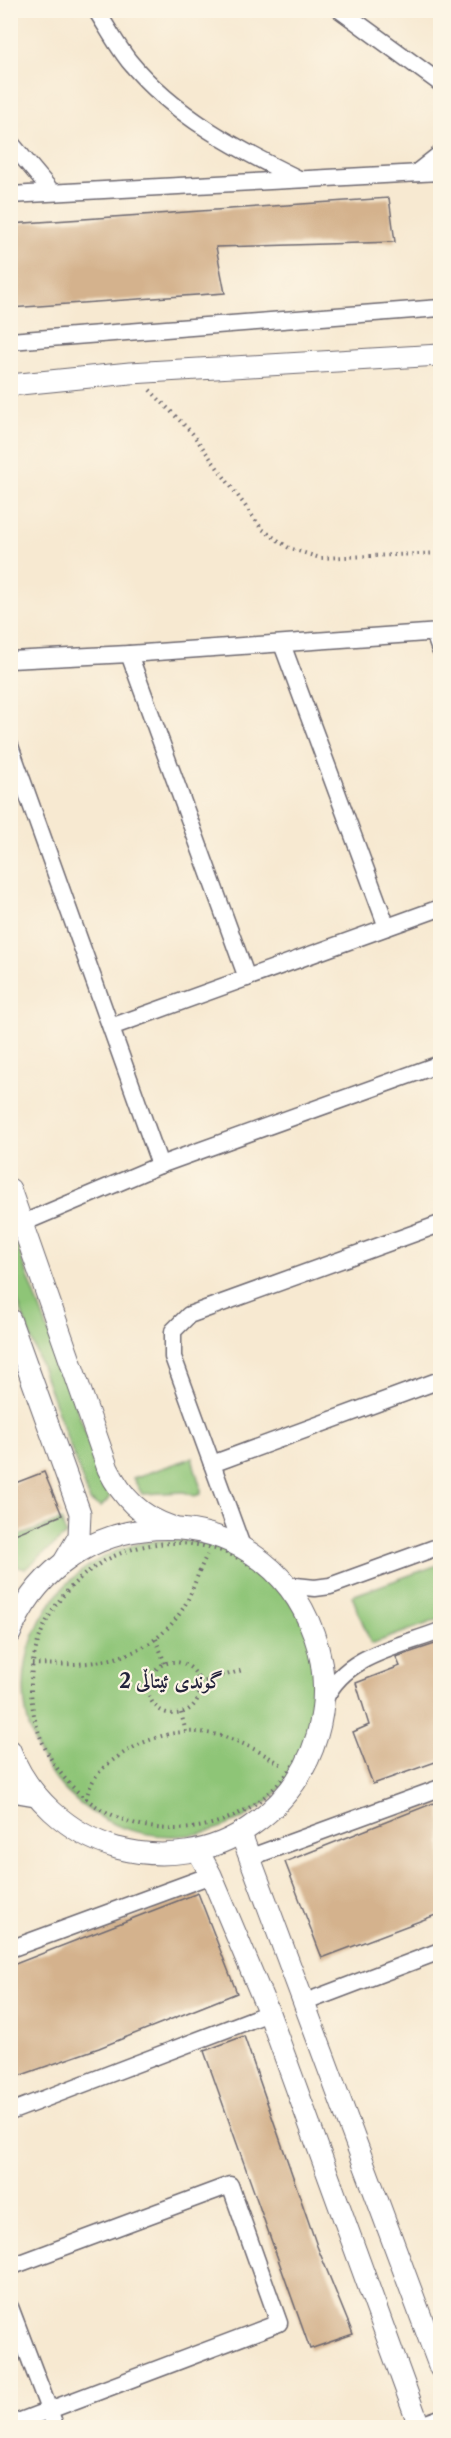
<svg xmlns="http://www.w3.org/2000/svg" width="451" height="2438" viewBox="0 0 451 2438" font-family="'Libre Caslon Text',Amiri,serif">
<style>
.green{fill:#8ec577;stroke:#587459;stroke-width:1.5}
.building{fill:#d4b28d}
.lines{fill:none;stroke-linecap:round;stroke-linejoin:round}
.minor-casing{stroke:#6d6870;stroke-width:19}
.tertiary-casing{stroke:#6d6870;stroke-width:23}
.path{stroke:#6d6870;stroke-width:4;stroke-dasharray:1.5 4.5;stroke-linecap:butt}
.minor{stroke:#fff;stroke-width:16}
.tertiary{stroke:#fff;stroke-width:21}
.labels{text-anchor:middle;dominant-baseline:central;stroke-width:4.5;stroke-linejoin:round;paint-order:stroke}
.neighbourhood-label{font-size:20px;font-weight:bold;fill:#22223b;stroke:#fcf5e5}
</style>
<rect width="100%" height="100%" fill="#fcf5e5"/>
<filter id="ink" filterUnits="userSpaceOnUse"><feTurbulence type="fractalNoise" baseFrequency=".0167" numOctaves="2"/><feDisplacementMap in="SourceGraphic" scale="12" xChannelSelector="R" yChannelSelector="G"/><feConvolveMatrix kernelMatrix="1 2 1 2 8 2 1 2 1" color-interpolation-filters="sRGB"/></filter>
<filter id="wash" filterUnits="userSpaceOnUse"><feTurbulence type="fractalNoise" baseFrequency=".008" numOctaves="4" result="noise"/><feDisplacementMap in="SourceGraphic" scale="24" xChannelSelector="R" yChannelSelector="G"/><feGaussianBlur stdDeviation="1.35" result="paint"/><feColorMatrix in="noise" values="0 0 0 0 0 0 0 0 0 0 0 0 0 0 0 0 0 1.4 0 .05"/><feComposite in="paint" operator="in"/></filter>
<g filter="url(#wash)">
<rect width="100%" height="100%" fill="#f7e9d1"/>
<g class="green">
<polygon points="11,1230 110,1498 101,1507 90,1501 11,1283"/>
<polygon points="192,1458 201,1489 201,1494 194,1496 184,1492 142,1494 133,1478"/>
<polygon points="61,1520 66,1535 25,1569 18,1567 11,1539"/>
<circle cx="172" cy="1688" r="148"/>
<polygon points="440,1564 440,1619 371,1644 352,1596"/>
</g>
<g id="blocks">
<g class="building">
<polygon points="389,198 395,242 216,247 225,293 10,308 10,224"/>
<polygon points="44,1472 62,1515 10,1536 10,1485"/>
<polygon points="441,1642 441,1760 373,1784 353,1732 369,1725 356,1683 400,1666 396,1657"/>
<polygon points="441,1800 441,1913 322,1958 285,1862"/>
<polygon points="198,1893 237,1993 99,2048 10,2079 10,1966"/>
<polygon points="244,2036 317,2246 353,2334 310,2349 204,2051"/>
</g>
</g>
</g>
<g filter="url(#ink)">
<use href="#blocks" fill-opacity="0" stroke="#6d6870" stroke-width="1.5"/>
<g class="lines">
<defs>
<g id="minor">
<path d="M96 10C107 27 117 46 129 61 174 116 237 149 299 179"/>
<polyline points="340,10 440,83"/>
<polyline points="10,142 52,192"/>
<polyline points="416,173 440,154"/>
<polyline points="10,195 440,172"/>
<polyline points="10,341 440,308"/>
<polyline points="434,633 440,650"/>
<polyline points="282,644 387,927"/>
<polyline points="129,654 247,978"/>
<polyline points="10,660 129,654 440,632"/>
<polyline points="10,746 160,1165"/>
<polyline points="111,1027 440,908"/>
<polyline points="23,1223 160,1165 440,1064"/>
<polyline points="212,1464 440,1380"/>
<polyline points="243,1549 173,1357 173,1331 189,1315 440,1224"/>
<polyline points="286,1585 315,1588 330,1586 440,1546"/>
<path d="M325 1699C345 1655 399 1647 440 1631"/>
<polyline points="10,1793 39,1798"/>
<polyline points="251,1857 440,1788"/>
<polyline points="10,1949 211,1875"/>
<polyline points="303,2003 440,1951"/>
<polyline points="10,2112 269,2013"/>
<polyline points="10,2267 230,2185 279,2323 10,2425"/>
<polyline points="10,2307 56,2428"/>
<polyline points="413,2428 440,2418"/>
</g>
<g id="tertiary">
<polyline points="10,385 130,373 440,355"/>
<path d="M10 1189 108 1469C122 1497 141 1517 172 1527"/>
<polyline points="10,1319 80,1513 79,1536 65,1560"/>
<path d="M10 1634C32 1578 83 1537 143 1530 315 1509 390 1729 251 1826 212 1854 163 1860 117 1848 69 1834 28 1797 10 1750"/>
<polyline points="241,1834 440,2368"/>
<polyline points="198,1851 211,1875 269,2013 420,2428"/>
</g>
</defs>
<use href="#minor" class="minor-casing"/>
<use href="#tertiary" class="tertiary-casing"/>
<g class="path">
<polyline points="150,390 192,433 262,529 289,548 320,558 440,553"/>
<circle cx="174" cy="1686" r="143"/>
<polyline points="156,1639 165,1664"/>
<circle cx="174" cy="1688" r="26"/>
<path d="M32 1664C89 1666 147 1664 182 1610 193 1593 197 1573 207 1555"/>
<polyline points="199,1683 243,1670"/>
<polyline points="181,1713 186,1732"/>
<path d="M86 1799C92 1776 102 1767 122 1754 182 1717 226 1730 282 1765"/>
</g>
<use href="#minor" class="minor"/>
<use href="#tertiary" class="tertiary"/>
</g>
</g>
<g class="labels">
<g class="neighbourhood-label">
<text x="171" y="1681">گوندی ئیتاڵی 2</text>
</g>
</g>
<rect width="451" height="2438" fill="none" stroke="#fcf5e5" stroke-width="36"/>
</svg>
